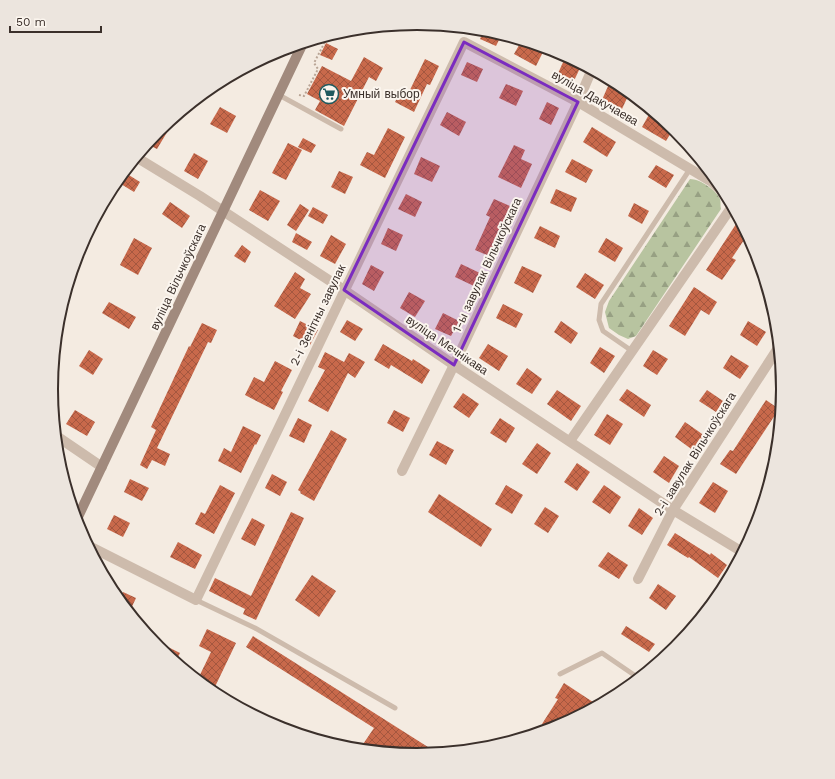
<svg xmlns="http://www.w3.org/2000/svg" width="835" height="779" viewBox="0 0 835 779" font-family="'Work Sans',sans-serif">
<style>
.forest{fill:url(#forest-firs)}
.building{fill:url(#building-cross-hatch)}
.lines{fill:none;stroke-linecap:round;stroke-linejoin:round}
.path{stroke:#b9a596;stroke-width:2;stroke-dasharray:2 2;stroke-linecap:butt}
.service{stroke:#cdbbac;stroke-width:5}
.minor{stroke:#cdbbac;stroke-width:10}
.tertiary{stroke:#cdbbac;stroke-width:10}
.secondary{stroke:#a18a7d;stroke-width:10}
.marked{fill:#7b2cbf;fill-opacity:0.2;stroke:#7b2cbf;stroke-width:3;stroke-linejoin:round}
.labels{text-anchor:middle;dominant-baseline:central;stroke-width:4;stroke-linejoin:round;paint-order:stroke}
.poi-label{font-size:12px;fill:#3b302b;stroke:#fbf5ee;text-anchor:start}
.street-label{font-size:12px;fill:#3b302b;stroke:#fbf5ee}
.rim{fill:none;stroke:#3b302b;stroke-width:2}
</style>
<defs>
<pattern id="forest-firs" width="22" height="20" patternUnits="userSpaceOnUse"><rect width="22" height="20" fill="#b8c4a0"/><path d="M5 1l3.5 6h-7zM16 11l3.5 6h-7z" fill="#97a083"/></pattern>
<pattern id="building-cross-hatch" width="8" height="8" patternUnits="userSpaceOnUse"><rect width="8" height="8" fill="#c8694b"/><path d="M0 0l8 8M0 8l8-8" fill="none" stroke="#a4573f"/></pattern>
</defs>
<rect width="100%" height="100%" fill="#f4ebe1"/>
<path class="forest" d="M690 179C700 179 716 190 720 199 721 202 720 206 721 209L636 336 628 339 619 335 609 328 605 312 609 301Z"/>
<g class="building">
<polygon points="484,30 489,30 502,34 496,46 480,39"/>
<polygon points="522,40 527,42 544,50 536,66 514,54"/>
<polygon points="326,43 338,49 332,60 320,55"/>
<polygon points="364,57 383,68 376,81 369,77 344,126 315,110 320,101 307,94 322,66 351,81"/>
<polygon points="425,59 439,66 430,85 427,84 414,112 395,102 401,90 408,94"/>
<polygon points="564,60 580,68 572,85 556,78"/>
<polygon points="467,62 483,69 477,82 461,75"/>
<polygon points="506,84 523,91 516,106 499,98"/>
<polygon points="609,84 629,94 621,111 601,102"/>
<polygon points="547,102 559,108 551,125 539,119"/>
<polygon points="220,107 236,116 227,133 210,124"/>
<polygon points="651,111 659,116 674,128 666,141 642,127"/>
<polygon points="447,112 466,122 459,136 440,125"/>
<polygon points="173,118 175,119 157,149 147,144 159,130"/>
<polygon points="592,127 616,142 607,157 583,142"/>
<polygon points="388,128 405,137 385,178 360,165 367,152 374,155"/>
<polygon points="303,138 316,145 311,153 298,147"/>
<polygon points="288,143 302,150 286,180 272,173"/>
<polygon points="514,145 525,150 521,159 532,164 521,188 498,177"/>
<polygon points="194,153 208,161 198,179 184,171"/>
<polygon points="421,157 440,166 432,182 414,174"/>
<polygon points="572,159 593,170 586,183 565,172"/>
<polygon points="656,165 674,175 666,188 648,177"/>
<polygon points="339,171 353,177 345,194 331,187"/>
<polygon points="124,172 140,182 134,192 116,181"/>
<polygon points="556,189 577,198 571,212 550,203"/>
<polygon points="260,190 280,201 268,221 249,210"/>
<polygon points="406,194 422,202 415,217 398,209"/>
<polygon points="494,199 510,206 497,235 498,236 489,256 475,250 490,217 486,215"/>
<polygon points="170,202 190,216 182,228 162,214"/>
<polygon points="634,203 649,211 642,224 628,216"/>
<polygon points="300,204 309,210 296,231 287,225"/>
<polygon points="313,207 328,215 323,224 308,216"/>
<polygon points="740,218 748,234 732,258 736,260 722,280 706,270"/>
<polygon points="540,226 560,236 555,248 534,238"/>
<polygon points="388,228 403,235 396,251 381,244"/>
<polygon points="296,233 312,242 307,250 292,242"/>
<polygon points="331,235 346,244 335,264 320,256"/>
<polygon points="134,238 152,248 138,275 120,265"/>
<polygon points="606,238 623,248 615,262 598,252"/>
<polygon points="242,245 251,252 245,263 234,256"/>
<polygon points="461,264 482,274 476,287 455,277"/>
<polygon points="371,265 384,272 374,291 362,284"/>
<polygon points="522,266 542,275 533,293 514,283"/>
<polygon points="295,272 305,279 300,288 311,294 295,319 274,306"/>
<polygon points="585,273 604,285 595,299 576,287"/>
<polygon points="694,287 717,302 709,315 701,310 685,336 669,326"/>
<polygon points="409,292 425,301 415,317 400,308"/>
<polygon points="109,302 136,317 129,329 102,313"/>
<polygon points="503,304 523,314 516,328 496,318"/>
<polygon points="443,313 459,321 451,336 435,329"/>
<polygon points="347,320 363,329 355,341 340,332"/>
<polygon points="300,321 318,330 310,345 293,336"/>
<polygon points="561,321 578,333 571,344 554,332"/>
<polygon points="748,321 766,332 757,346 740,335"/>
<polygon points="202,323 217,330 211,343 208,342 157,448 170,454 165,466 152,460 147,469 140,465 156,430 151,427 189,346 190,347"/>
<polygon points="383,344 412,361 413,359 430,370 422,384 391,365 389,369 374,360"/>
<polygon points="488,344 508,356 499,371 479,358"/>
<polygon points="600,347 615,356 604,373 590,363"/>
<polygon points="89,350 103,359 93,375 79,366"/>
<polygon points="653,350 668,359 657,375 643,366"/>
<polygon points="325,352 344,362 349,353 365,362 355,378 348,373 328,412 308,401 325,370 318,367"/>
<polygon points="731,355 749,366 740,379 723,368"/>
<polygon points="275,361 292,370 281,391 283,392 274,410 245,395 254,377 264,382"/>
<polygon points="527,368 542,379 532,394 516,384"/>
<polygon points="627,389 651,405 644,417 619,400"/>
<polygon points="557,390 581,406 571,421 547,404"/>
<polygon points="707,390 723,401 716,412 699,401"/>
<polygon points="463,393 479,404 469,418 453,407"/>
<polygon points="766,400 779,409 736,474 720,464 730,450 733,451"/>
<polygon points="75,410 95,422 87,436 66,424"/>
<polygon points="394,410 410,418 403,432 387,423"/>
<polygon points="607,414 623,424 610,445 594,435"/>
<polygon points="298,418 312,425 304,443 289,436"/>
<polygon points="500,418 515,428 506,443 490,433"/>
<polygon points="685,422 705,436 694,451 675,437"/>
<polygon points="243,426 261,435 256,445 255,444 241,473 218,461 224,448 231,452"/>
<polygon points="331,430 347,439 314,501 300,493 301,492 298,490"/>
<polygon points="437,441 454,450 446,465 429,455"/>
<polygon points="537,443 551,453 537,474 522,464"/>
<polygon points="664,456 679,466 669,483 653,472"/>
<polygon points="577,463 590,472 577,491 564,482"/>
<polygon points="272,474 287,482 280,496 265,488"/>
<polygon points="130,479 149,488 142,501 124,492"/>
<polygon points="713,482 728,491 715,513 699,503"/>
<polygon points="220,485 235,493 214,534 195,524 201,512 205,514"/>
<polygon points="506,485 523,495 512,514 495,504"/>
<polygon points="604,485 621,497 610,514 592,502"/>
<polygon points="439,494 492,529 481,547 428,512"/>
<polygon points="545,507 559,516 548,533 534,524"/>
<polygon points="639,508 653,518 642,535 628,526"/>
<polygon points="291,512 304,518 256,620 243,614 245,609 209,591 215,578 251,596"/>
<polygon points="114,515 130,523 123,537 107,529"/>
<polygon points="252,518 265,525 255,546 241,539"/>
<polygon points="675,533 710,555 711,553 727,565 718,578 689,557 688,558 667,545"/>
<polygon points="178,542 202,555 195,569 170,557"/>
<polygon points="608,552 628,565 619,579 598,566"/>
<polygon points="312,575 336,591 319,617 295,600"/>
<polygon points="658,584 676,596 666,610 649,598"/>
<polygon points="123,592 136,598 129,613 118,600"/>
<polygon points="626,626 655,644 649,652 621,634"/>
<polygon points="207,629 236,643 212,693 197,681 211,652 199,646"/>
<polygon points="253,636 439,754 417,756 359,750 374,728 246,647"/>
<polygon points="154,640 180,653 175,663 158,648 152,642"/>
<polygon points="564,683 599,706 558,728 552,730 542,724 558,699 555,698"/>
</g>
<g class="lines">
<polyline class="path" points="299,95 304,96 318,69 314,63 328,36"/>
<g class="service">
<polyline points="279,95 341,129"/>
<polyline points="632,351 603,331 599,320 601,304 690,169"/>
<polyline points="196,600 255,628 395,708"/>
<polyline points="560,674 602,653 640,679"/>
</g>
<g class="minor">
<polyline points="136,157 200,196 344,290 454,365 673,510 744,553"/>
<polyline points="570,441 733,205"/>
<polyline points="402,471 454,365 578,102 592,69"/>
<polyline points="87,545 196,600 464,42 578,102 712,182 729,198"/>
<polyline points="638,579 673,510 780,345"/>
</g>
<polyline class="tertiary" points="55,435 102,467"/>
<polyline class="secondary" points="76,521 303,43"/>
</g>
<path class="marked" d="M464 42 578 102 454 365 344 290Z"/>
<defs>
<symbol id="supermarket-ring" viewBox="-11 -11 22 22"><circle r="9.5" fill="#fbf5ee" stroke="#1f5a5e" stroke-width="1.5"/><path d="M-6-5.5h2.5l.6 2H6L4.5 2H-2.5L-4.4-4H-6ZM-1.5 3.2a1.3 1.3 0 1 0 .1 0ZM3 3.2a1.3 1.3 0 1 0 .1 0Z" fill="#1f5a5e"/></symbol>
</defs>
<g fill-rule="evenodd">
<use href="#supermarket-ring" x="318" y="83" width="22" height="22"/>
</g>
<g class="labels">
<g class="poi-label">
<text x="343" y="94">Умный выбор</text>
</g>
<g class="street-label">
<text transform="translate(595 98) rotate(30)">вуліца Дакучаева</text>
<text transform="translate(487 265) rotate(-65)">1-ы завулак Вільчкоўскага</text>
<text transform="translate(178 277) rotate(-65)">вуліца Вільчкоўскага</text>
<text transform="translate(318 315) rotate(-64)">2-і Зенітны завулак</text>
<text transform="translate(447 345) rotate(34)">вуліца Мечнікава</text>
<text transform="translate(695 454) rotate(-58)">2-і завулак Вільчкоўскага</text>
</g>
</g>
<path d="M0 0H835V779H0ZM58 389a359 359 0 1 1 718 0a359 359 0 1 1-718 0Z" fill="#ece5de" fill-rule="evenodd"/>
<path class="rim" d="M58 389a359 359 0 1 1 718 0a359 359 0 1 1-718 0Z"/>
<path d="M10 26v6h91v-6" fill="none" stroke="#3b302b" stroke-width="2"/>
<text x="16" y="26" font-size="12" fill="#3b302b" stroke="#fbf5ee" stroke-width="3" paint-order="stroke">50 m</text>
</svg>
